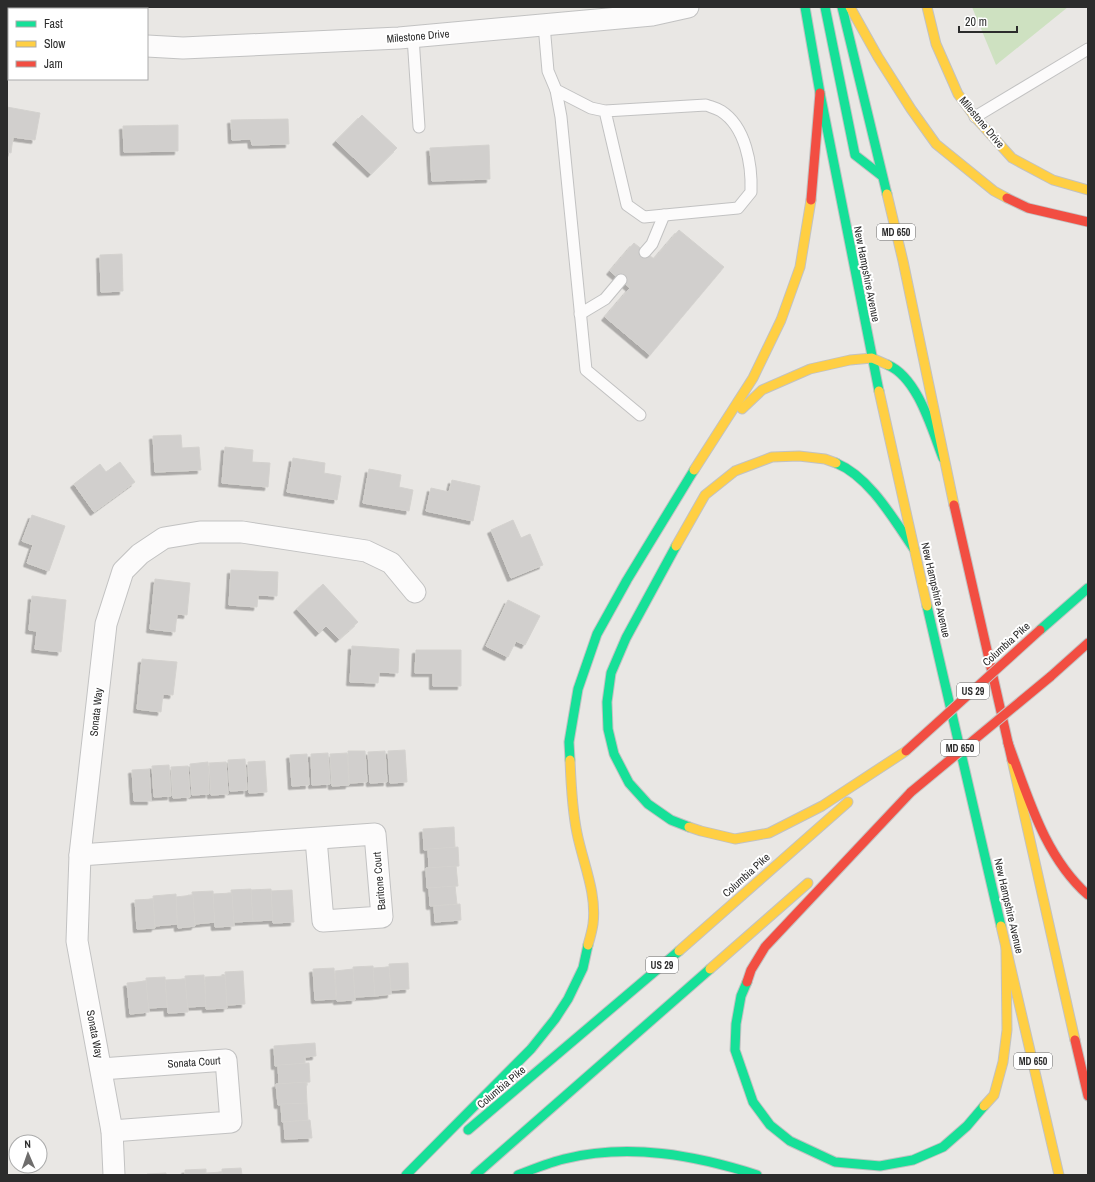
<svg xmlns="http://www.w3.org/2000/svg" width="1095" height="1182" viewBox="0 0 1095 1182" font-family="'Archivo Narrow',sans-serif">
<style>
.green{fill:#cee1c1}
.building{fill:#d1cfcd;stroke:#d4d2cf;filter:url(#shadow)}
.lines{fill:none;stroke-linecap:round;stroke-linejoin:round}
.lane-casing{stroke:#c2c2c2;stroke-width:13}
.street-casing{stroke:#c2c2c2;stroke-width:23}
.fast-casing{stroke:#c2c2c2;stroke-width:11}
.slow-casing{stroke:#c2c2c2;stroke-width:11}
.jam-casing{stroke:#c2c2c2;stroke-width:11}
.lane{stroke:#fcfbfb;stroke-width:11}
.street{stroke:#fcfbfb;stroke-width:21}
.fast{stroke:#16e098;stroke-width:9}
.slow{stroke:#ffcf43;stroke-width:9}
.jam{stroke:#f24e42;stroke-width:9}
.jam-bridge-casing{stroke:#c5c4c3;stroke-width:11;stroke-linecap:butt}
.jam-bridge{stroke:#f24e42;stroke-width:9}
.labels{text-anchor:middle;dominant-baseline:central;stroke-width:4;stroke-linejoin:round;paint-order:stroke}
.shield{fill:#fff;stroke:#6b6b6b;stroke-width:1}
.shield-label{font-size:10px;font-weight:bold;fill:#2c2c2c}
.street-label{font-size:11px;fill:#2c2c2c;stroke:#fff}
</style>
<defs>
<filter id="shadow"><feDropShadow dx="-3.5" dy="3.5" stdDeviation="0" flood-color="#0004"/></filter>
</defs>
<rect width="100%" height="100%" fill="#e9e7e4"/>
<polygon class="green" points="972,7 1068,7 996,65"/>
<g class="building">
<polygon points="7,107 40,113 35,140 13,137 11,153 7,152"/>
<polygon points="362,115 397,148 371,174 336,141"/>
<polygon points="288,119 289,144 252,145 251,139 232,140 231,120"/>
<polygon points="178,125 178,151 124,152 123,126"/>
<polygon points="489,145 490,179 432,181 430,148"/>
<polygon points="679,230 724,267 650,355 605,317 630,288 610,271 634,243 654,259"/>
<polygon points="122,254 123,291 101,292 100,255"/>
<polygon points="181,435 182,448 199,447 201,470 155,472 153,436"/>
<polygon points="225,447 253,450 252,462 270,463 268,487 222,483"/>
<polygon points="293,458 325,463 324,473 341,476 337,500 287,492"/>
<polygon points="120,462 135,482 94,512 74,484 100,464 106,472"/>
<polygon points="369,469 401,475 399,487 413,490 409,511 363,503"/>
<polygon points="452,480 480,486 473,521 426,511 431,488 449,492"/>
<polygon points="32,515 65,526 49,571 27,563 33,545 22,541"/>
<polygon points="513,520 521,538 530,534 543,565 511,578 491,530"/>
<polygon points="231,570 278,572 277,596 258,595 257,607 229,605"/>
<polygon points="155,579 190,583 187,615 177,614 175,632 150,629"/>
<polygon points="323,584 358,622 339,639 326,626 319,633 297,609"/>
<polygon points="32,596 66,600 61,652 35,649 37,631 29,630"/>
<polygon points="508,600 540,616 525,645 516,641 508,657 486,646"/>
<polygon points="352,646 399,649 398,673 379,672 378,683 350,682"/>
<polygon points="416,650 461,650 461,686 433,686 433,673 415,673"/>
<polygon points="142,659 177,662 173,695 163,694 161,712 137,709"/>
<polygon points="405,750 407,782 390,783 388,751"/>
<polygon points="348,751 365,751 367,782 349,783"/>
<polygon points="385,751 387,782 370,783 368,752"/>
<polygon points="328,753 330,784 312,785 311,754"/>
<polygon points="347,753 349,785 332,786 330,754"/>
<polygon points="307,754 309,785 292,786 290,755"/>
<polygon points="245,759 247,790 230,791 228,760"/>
<polygon points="265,761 267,792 249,793 248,762"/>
<polygon points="208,762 209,794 192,795 190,764"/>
<polygon points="226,762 228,794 211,795 209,763"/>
<polygon points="169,765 171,796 154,797 152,766"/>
<polygon points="188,766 190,797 173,798 171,767"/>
<polygon points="149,769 151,801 134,801 132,770"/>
<polygon points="454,827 455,847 424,850 423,829"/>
<polygon points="458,847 459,866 429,868 428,849"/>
<polygon points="456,866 458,886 427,888 426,868"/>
<polygon points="455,886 457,904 430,906 429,888"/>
<polygon points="251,889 253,921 234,922 231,890"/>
<polygon points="271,889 273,920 253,921 251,890"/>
<polygon points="292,890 294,922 273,923 271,891"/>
<polygon points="213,891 215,922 195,924 192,892"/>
<polygon points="232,893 234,926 215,927 213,894"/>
<polygon points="176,894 177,924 155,926 153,896"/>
<polygon points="193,895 195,926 178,928 176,897"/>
<polygon points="153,899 155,928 137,929 135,900"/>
<polygon points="460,904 461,920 435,922 434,906"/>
<polygon points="408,963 409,989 391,990 389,964"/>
<polygon points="373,966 375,996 355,997 353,967"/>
<polygon points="389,967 391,994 375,996 373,968"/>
<polygon points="334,968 336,999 315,1000 313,969"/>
<polygon points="353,969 355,1000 337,1001 335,971"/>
<polygon points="243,971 245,1004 227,1005 225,972"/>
<polygon points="204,975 206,1006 187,1007 185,976"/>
<polygon points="225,976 227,1008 206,1009 205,977"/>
<polygon points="165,977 167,1007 148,1008 146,978"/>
<polygon points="185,979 188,1012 168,1013 165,980"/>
<polygon points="146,981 149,1012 130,1014 127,983"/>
<polygon points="315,1043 316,1056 305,1057 305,1063 275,1066 274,1046"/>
<polygon points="309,1063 310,1082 279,1084 278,1065"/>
<polygon points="306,1082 307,1103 278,1105 276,1084"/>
<polygon points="307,1103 308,1120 282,1122 281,1104"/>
<polygon points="310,1120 312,1138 285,1139 284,1122"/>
<polygon points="241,1168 242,1175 222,1175 222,1169"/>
<polygon points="206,1169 206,1175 185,1175 185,1170"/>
<polygon points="222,1172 222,1175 206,1175 206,1173"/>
<polygon points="166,1173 166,1175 147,1175 147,1174"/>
</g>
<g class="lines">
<defs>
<g id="lane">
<path d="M544 25 548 71 556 90 591 108 605 111 706 105C711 107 716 108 721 111 746 127 752 165 751 192L738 208 644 217 627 205 605 111"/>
<polyline points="413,37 419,127"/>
<polyline points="556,90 561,117 586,370 640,415"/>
<polyline points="975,117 1088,49"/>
<polyline points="645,252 652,244 664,215"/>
<polyline points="580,314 605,299 621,280"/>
</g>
<g id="street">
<polyline points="7,30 9,30"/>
<polyline points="147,46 183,48 399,38 652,15 688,7"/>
<polyline points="80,855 375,834 382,917 323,921 316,839"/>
<polyline points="101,1069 226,1060 231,1122 112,1131"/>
<polyline points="114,1175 112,1131 77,941 80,855 106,624 123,571 140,554 164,538 200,532 242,532 366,551 391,563 415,592"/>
</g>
<g id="fast">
<polyline points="805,7 820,93 879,391"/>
<polyline points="825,7 855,155 882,176"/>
<polyline points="842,7 887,194"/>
<path d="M888 365C918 378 932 430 943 458"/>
<path d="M836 463C870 477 894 520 914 549"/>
<polyline points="676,546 626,638 611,673 607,702 608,729 614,754 629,783 648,804 671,820 689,827"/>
<polyline points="927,606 1001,926"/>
<polyline points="1040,630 1088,588"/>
<polyline points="570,760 569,742 578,689 597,634 627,580 694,470"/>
<polyline points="747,982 741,996 736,1024 735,1050 753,1102 770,1125 790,1141 835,1162 880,1166 913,1160 943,1147 967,1126 984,1106"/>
<polyline points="468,1130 679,951"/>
<polyline points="406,1175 531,1049 555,1019 568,999 583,968 588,945"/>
<polyline points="475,1175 710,969"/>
<path d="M518 1175C533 1169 548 1163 564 1159 629 1143 695 1155 757 1175"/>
</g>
<g id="slow">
<polyline points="850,7 878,57 911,109 936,144 994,191 1007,198"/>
<polyline points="927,7 936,44 958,94 975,117 1012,158 1053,180 1088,190"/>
<polyline points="887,194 903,261 954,505"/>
<polyline points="879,391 927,606"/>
<polyline points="742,409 762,390 810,369 850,360 872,358 888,365"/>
<polyline points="694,470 753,378 781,320 800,267 811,200"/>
<polyline points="676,546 705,495 735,471 772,457 799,456 825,459 836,463"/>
<path d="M570 760C571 785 572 809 577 833 583 863 597 893 593 924 592 931 590 938 588 945"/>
<polyline points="1012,760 1075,1040"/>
<polyline points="689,827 701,831 735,839 769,833 822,806 906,751"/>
<polyline points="1001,926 1059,1175"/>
<polyline points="679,951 848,802"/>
<polyline points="710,969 808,883"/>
<polyline points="984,1106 994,1095 1003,1062 1007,1030 1006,948"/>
</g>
<g id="jam">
<polyline points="1007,198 1028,208 1088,222"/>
<polyline points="811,200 820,93"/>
<polyline points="954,505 1012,760"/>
<polyline points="1050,677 1088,643"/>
<path d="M1008 743C1028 796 1044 856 1088 895"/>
<polyline points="747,982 751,970 765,947 911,792"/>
<polyline points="1075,1040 1088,1096"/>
</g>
</defs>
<use href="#lane" class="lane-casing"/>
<use href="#street" class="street-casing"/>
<use href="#fast" class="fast-casing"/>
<use href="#slow" class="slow-casing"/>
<use href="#jam" class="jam-casing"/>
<use href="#lane" class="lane"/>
<use href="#street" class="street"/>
<use href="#fast" class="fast"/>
<use href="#slow" class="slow"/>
<use href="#jam" class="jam"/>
<defs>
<g id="jam-bridge">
<polyline points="906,751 1040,630"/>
<polyline points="911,792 1050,677"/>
</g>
</defs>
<use href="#jam-bridge" class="jam-bridge-casing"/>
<use href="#jam-bridge" class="jam-bridge"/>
</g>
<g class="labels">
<g class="shield">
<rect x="877" y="224" width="38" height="16" rx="3"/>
<rect x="957" y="683" width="32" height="16" rx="3"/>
<rect x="941" y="740" width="38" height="16" rx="3"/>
<rect x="646" y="957" width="32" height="16" rx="3"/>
<rect x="1014" y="1053" width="38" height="16" rx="3"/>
</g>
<g class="shield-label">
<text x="896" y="232">MD 650</text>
<text x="973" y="691">US 29</text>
<text x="960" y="748">MD 650</text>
<text x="662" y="965">US 29</text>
<text x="1033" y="1061">MD 650</text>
</g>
<g class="street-label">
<text transform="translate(418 36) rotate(-5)">Milestone Drive</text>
<text transform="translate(982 122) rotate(50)">Milestone Drive</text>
<text transform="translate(867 274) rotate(79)">New Hampshire Avenue</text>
<text transform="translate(936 590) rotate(77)">New Hampshire Avenue</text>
<text transform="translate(1006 644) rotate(-42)">Columbia Pike</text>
<text transform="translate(96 712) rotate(-84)">Sonata Way</text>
<text transform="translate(746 875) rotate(-42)">Columbia Pike</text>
<text transform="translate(379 881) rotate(-95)">Baritone Court</text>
<text transform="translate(1009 906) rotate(77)">New Hampshire Avenue</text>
<text transform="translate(95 1034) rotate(79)">Sonata Way</text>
<text transform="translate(194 1062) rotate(-4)">Sonata Court</text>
<text transform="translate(501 1087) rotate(-40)">Columbia Pike</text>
</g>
</g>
<rect width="1095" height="1182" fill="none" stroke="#2c2c2c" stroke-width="16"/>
<rect x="8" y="8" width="140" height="72" fill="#ffffff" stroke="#ababab"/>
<rect x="16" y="21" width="20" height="6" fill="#16e098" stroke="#ababab"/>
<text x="44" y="28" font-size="12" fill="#2c2c2c">Fast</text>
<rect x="16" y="41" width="20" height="6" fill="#ffcf43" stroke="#ababab"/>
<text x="44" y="48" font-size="12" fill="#2c2c2c">Slow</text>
<rect x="16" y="61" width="20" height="6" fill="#f24e42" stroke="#ababab"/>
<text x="44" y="68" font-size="12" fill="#2c2c2c">Jam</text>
<g transform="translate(28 1154) rotate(358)"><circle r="19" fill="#ffffff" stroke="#ababab"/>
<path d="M0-3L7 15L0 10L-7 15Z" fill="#6e6d6c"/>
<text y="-6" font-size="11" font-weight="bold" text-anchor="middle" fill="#2c2c2c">N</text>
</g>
<path d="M959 26v6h58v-6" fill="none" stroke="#2c2c2c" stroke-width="2"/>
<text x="965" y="26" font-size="12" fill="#2c2c2c" stroke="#ffffff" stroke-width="3" paint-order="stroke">20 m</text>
</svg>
